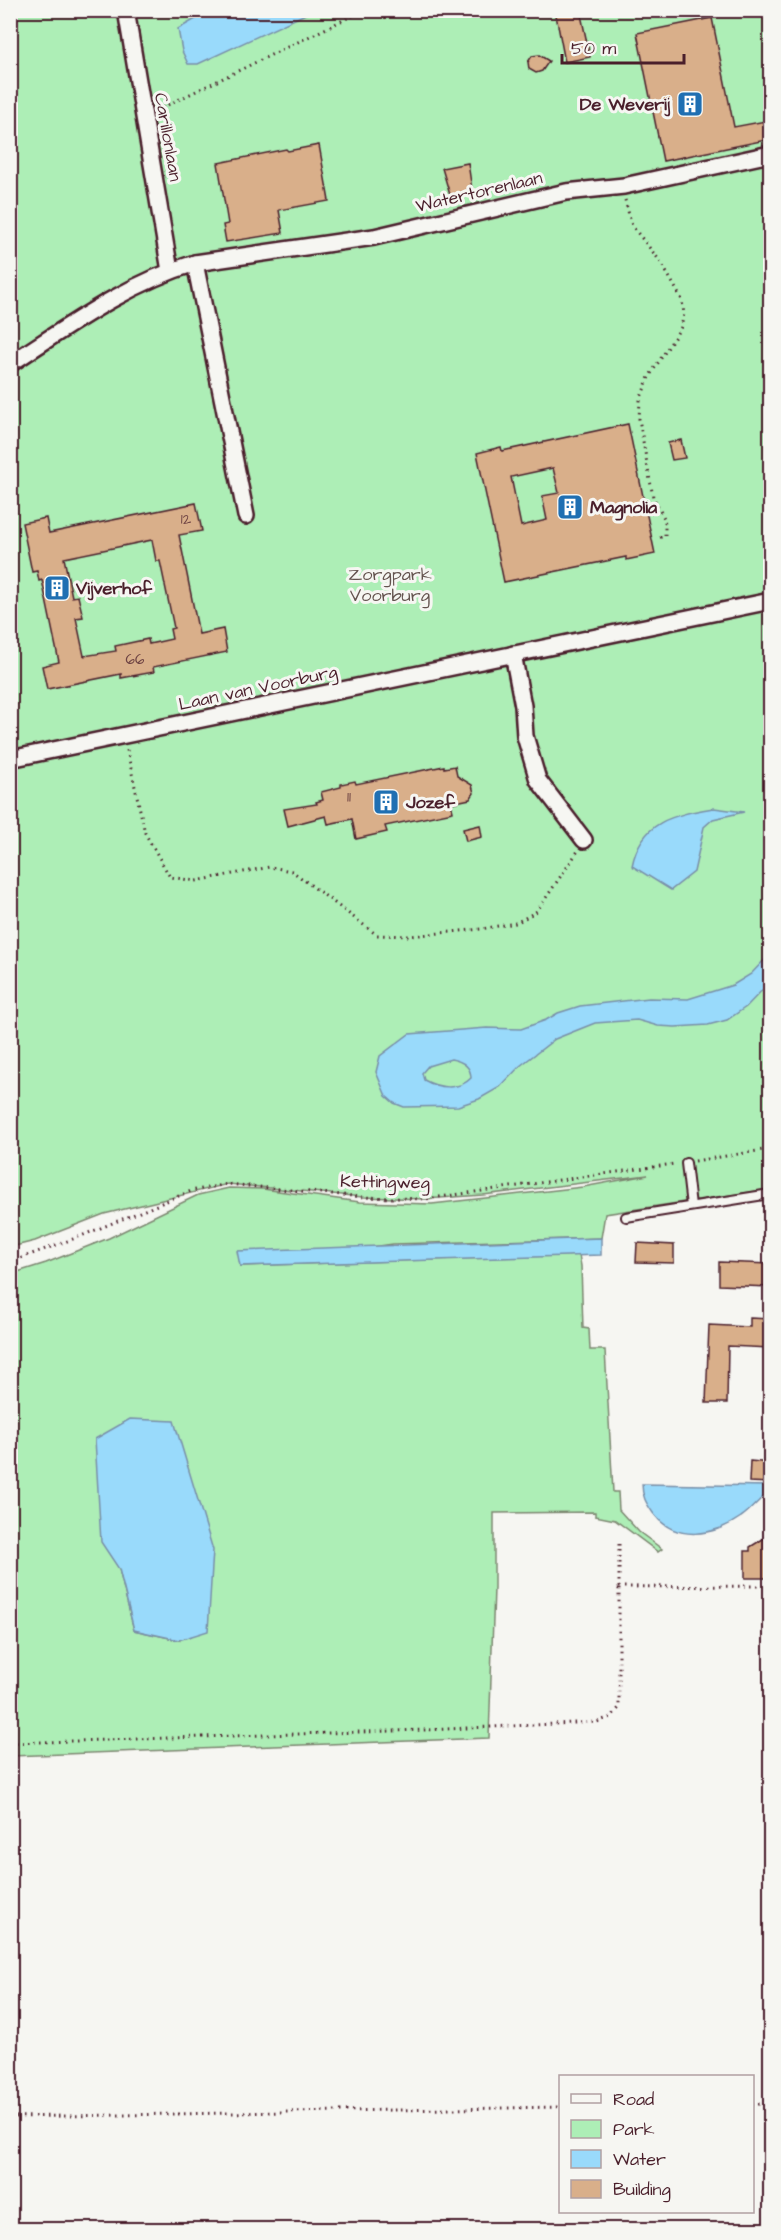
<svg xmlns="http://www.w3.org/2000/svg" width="781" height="2240" viewBox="0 0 781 2240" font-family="'Architects Daughter',sans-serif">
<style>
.green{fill:#adeeb6;stroke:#7c8670;stroke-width:1.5;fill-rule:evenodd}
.water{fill:#99dafb;stroke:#798fa8;stroke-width:1.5;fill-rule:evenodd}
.building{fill:#d9af8a;stroke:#4a1f2b;stroke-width:1.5;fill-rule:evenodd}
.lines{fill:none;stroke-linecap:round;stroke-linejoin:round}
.lane-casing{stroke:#4a1f2b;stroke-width:12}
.street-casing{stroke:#4a1f2b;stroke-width:20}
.path{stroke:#4a1f2b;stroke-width:3;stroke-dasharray:1.5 4.5;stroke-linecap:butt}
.lane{stroke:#f6f6f2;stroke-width:8}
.street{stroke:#f6f6f2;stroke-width:15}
.labels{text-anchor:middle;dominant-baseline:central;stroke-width:6;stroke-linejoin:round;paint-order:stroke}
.number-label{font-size:15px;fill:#6e4343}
.poi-label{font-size:18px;font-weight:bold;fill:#4a1f2b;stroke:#f6f6f2;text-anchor:start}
.street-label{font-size:18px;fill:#4a1f2b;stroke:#f6f6f2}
.park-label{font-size:18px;fill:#63534e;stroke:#f6f6f2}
</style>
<rect width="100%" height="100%" fill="#f6f6f2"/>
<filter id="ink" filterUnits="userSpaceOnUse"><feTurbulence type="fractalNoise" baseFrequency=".0167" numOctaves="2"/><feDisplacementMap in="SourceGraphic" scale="12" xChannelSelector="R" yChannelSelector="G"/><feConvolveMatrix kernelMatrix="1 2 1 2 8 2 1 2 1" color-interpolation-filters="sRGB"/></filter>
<g filter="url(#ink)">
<path class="green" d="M10 11H770V1189L605 1214 601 1238 393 1244 240 1266 579 1255 581 1266 583 1328 589 1329 590 1350H605L613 1492H618L619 1510 639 1532 662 1549 658 1552 615 1520 595 1516V1512L494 1513V1588L489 1738 11 1756V1274L46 1263 109 1238 198 1195 229 1188 263 1189 360 1202 432 1204 583 1187 648 1175 483 1195 425 1199 363 1197 228 1184 104 1214 35 1241 11 1247ZM119 1569 179 1640 134 1630Z"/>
<g class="water">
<polygon points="218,11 218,10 312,11 198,64 188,64 182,51 178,29 208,12"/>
<path d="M714 808 744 812 713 819 704 827 694 872 671 890 632 866C641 820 674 815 714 808Z"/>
<path d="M770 954V982L746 1007 727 1020 708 1025 675 1027 658 1026 637 1020 595 1023 555 1039 520 1066 500 1087 479 1099 458 1106 404 1107 394 1103 386 1096 376 1072 380 1056 409 1034 487 1028 521 1029 546 1020 558 1013 580 1006 649 998 688 999 733 985 751 974ZM451 1059C462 1061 471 1066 471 1078 459 1091 438 1088 424 1080L422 1073 428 1066Z"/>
<polygon points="601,1238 601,1255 240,1266 237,1251"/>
<polygon points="130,1419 174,1421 213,1550 208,1631 179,1640 134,1630 119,1569 101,1542 95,1439"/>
<path d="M642 1484 770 1486V1498H762C755 1504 749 1512 741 1517 714 1536 675 1543 653 1513 646 1503 642 1496 642 1484Z"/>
</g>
<g class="building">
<polygon points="555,10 580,10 590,57 565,62"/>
<polygon points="712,18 734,127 771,120 771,136 765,137 766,140 663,161 637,33"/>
<polygon points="539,55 549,61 542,71 536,73 529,69 528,62 532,56"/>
<polygon points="319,145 329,201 279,210 283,233 226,242 223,225 228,224 218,163 286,149 288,151"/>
<polygon points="468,163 472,190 450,195 442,168"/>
<path d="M628 424 655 554 626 560V557L504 582 477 453 501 447 502 451ZM553 468 559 493 542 496 547 520 521 526 511 477Z"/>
<polygon points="681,440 685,458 672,460 668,443"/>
<path d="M196 503 202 531 179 535 199 634 223 629 227 652 153 667 154 672 121 678V674L47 689 42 666 59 662 42 580 39 581 37 571 32 572 22 523 46 518 49 533ZM152 540 156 561H160L174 628 170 629 172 639 149 644 148 639 115 646 116 651 84 656 76 618 83 617 78 596 72 597 64 558Z"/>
<polygon points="444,766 444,768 455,766 457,776 472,785 474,793 470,799 451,803 453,812 385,826 387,832 356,839 352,819 328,824 326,816 288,826 284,809 317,804 316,802 323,800 321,792 341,787 341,784 355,781 356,784"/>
<polygon points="480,825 482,837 466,841 463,829"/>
<polygon points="637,1243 674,1245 674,1263 636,1262"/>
<polygon points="719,1262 771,1264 771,1287 719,1285"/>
<polygon points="750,1318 771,1319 771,1348 728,1346 727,1403 706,1403 709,1325 750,1327"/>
<polygon points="750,1461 771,1463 771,1483 749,1482"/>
<polygon points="771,1534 771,1578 745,1578 745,1551 750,1551 750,1547"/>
</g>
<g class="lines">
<defs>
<g id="lane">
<polyline points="686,1163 691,1206"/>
<polyline points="626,1217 770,1194"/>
</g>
<g id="street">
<polyline points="126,10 170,271"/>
<polyline points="195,263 374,237 566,192 624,186 770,154"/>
<path d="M10 364C70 325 126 284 195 263L246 516"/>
<polyline points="513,654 523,706 525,736 538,780 584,840"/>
<polyline points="10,759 770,601"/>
</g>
</defs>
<use href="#lane" class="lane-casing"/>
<use href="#street" class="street-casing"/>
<g class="path">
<polyline points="157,110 364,10"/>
<polyline points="625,200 632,226 660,261 671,280 682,300 684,314 681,327 649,377 640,400 639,419 653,497 665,520 665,536 658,538"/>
<polyline points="127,750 145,833 170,877 196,881 270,867 292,871 377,935 410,936 481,929 516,923 537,911 578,851"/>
<polyline points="695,1161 770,1149"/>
<polyline points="10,1262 81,1236 191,1191 228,1184 363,1197 425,1199 674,1164"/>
<polyline points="619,1544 619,1587 760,1586"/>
<polyline points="10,1743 425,1730 597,1722 611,1717 619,1708 619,1587"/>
<polyline points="752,2104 770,2104"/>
<polyline points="10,2117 560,2107"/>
</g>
<use href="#lane" class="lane"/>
<use href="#street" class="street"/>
</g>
</g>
<defs>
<symbol id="building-square" viewBox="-11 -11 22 22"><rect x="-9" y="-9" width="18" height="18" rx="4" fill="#1f6fb2" stroke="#f6f6f2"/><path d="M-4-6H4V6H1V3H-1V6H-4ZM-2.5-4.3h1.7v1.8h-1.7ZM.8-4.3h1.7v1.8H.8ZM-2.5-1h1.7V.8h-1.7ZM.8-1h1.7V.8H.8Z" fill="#fff"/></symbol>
</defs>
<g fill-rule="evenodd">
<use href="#building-square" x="675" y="89" width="30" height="30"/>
<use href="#building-square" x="555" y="492" width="30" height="30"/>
<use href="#building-square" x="42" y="573" width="30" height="30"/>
<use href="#building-square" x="371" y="787" width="30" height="30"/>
</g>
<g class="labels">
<g class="number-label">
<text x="186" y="519">12</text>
<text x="135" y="659">66</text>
<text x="349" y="797">11</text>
</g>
<g class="poi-label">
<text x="670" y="104" text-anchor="end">De Weverij</text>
<text x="590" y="507">Magnolia</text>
<text x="76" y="588">Vijverhof</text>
<text x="406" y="802">Jozef</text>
</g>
<g class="street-label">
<text transform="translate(168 137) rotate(80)">Carillonlaan</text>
<text transform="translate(479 192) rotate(-13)">Watertorenlaan</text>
<text transform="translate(258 688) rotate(-12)">Laan van Voorburg</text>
<text transform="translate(385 1182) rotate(1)">Kettingweg</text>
</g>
<g class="park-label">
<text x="390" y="574">Zorgpark<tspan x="390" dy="21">Voorburg</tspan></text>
</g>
</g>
<rect width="781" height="2240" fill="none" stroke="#f6f6f2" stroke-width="36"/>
<rect x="18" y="18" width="745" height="2204" fill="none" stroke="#4a1f2b" stroke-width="2" filter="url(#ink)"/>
<rect x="559" y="2075" width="195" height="138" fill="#f6f6f2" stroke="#b1a0a2" stroke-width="1.5"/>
<rect x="571" y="2094" width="30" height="9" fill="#f6f6f2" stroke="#b1a0a2" stroke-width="1.5"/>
<text x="613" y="2105" font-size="18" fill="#4a1f2b">Road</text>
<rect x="571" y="2120" width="30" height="18" fill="#adeeb6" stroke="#b1a0a2" stroke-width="1.5"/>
<text x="613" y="2135" font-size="18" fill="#4a1f2b">Park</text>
<rect x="571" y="2150" width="30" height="18" fill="#99dafb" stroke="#b1a0a2" stroke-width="1.5"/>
<text x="613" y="2165" font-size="18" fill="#4a1f2b">Water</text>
<rect x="571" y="2180" width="30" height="18" fill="#d9af8a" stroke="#b1a0a2" stroke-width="1.5"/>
<text x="613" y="2195" font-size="18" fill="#4a1f2b">Building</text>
<path d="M562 54v9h122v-9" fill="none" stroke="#4a1f2b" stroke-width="3"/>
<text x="571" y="54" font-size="18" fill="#4a1f2b" stroke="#f6f6f2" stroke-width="4.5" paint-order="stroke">50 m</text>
</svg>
